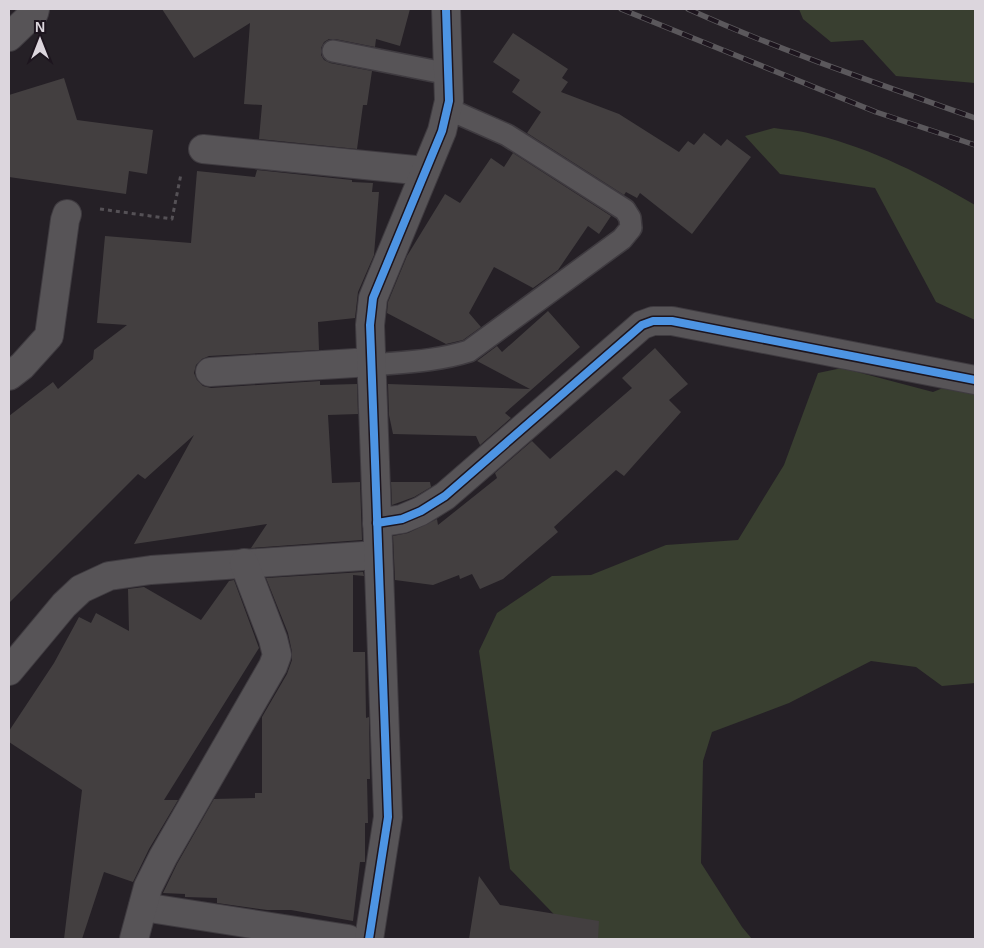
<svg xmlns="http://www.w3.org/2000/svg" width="984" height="948" viewBox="0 0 984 948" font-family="Arial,sans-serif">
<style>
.green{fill:#393f30}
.building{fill:#433f40}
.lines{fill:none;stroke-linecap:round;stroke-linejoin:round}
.lane-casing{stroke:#3f3b40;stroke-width:24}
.street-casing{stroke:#3f3b40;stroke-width:30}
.path{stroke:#555156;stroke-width:3;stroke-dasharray:4 4;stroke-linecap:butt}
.lane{stroke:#575457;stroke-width:21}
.street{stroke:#575457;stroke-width:28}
.rail-casing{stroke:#5b585c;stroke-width:5.5}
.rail{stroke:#1d151e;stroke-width:4;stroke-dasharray:11;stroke-linecap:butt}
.cycleway-casing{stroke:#1d151e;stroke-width:11}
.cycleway{stroke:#4d94e3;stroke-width:8}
</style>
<rect width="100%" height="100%" fill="#252026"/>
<g class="green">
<polygon points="799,9 975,9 975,83 896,76 863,40 831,42 803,19"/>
<path d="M774 128C788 130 803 131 816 135 871 148 927 177 975 205V320L936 302 875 188 780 174 745 136Z"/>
<polygon points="842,368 933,392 975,375 975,683 942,686 916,667 871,661 789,703 712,732 703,761 701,863 742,927 752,939 578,939 510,869 479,651 497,613 552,576 591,575 666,545 738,540 784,465 818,373"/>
</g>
<g class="building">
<polygon points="162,9 410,9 400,46 376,39 375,47 335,39 329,39 324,42 321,48 321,55 324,60 330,63 372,71 367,105 363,105 357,149 259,139 262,105 244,104 250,23 194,58"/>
<polygon points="513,33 568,69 562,78 568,82 561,92 619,114 679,152 688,141 694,145 704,133 721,146 727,139 751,157 692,234 640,193 637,198 626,192 624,195 527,133 541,112 512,92 520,80 493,62"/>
<polygon points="64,78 77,120 153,130 147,174 129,171 126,194 9,177 9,95"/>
<polygon points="513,153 611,216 599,234 588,226 558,270 533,288 494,267 469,313 481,327 463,340 446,344 387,313 388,302 407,256 445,194 460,203 491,158 504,167"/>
<polygon points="257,170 352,180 352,182 373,183 372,192 379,192 374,255 358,292 355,318 318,322 319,350 209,356 202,359 196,365 194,373 197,380 203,386 211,388 320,381 320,385 357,384 358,414 328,415 332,483 360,482 362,540 251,548 267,524 134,544 194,435 145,479 138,474 9,603 9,416 53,382 58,389 93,359 94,350 127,325 97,323 105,236 191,243 197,171 255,177"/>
<polygon points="548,311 580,347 505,413 511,418 480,445 476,436 393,434 389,415 388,384 530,389 477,361 497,346 502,352"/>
<polygon points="655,348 688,384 669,400 681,412 624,476 616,470 554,527 558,532 503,579 480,589 472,574 460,579 459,575 433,585 395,580 393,536 408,533 437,519 438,525 497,478 495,473 532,441 550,459 632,388 622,378"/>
<polygon points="391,482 430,482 431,487 414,497 392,505"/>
<polygon points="363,572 364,576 353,575 353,652 365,652 366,718 369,717 370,779 367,779 368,823 365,823 365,862 360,862 353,921 291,910 267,910 217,903 217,898 185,897 185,894 163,893 177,864 214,799 255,798 255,793 262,793 262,717 287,674 292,660 292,652 288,633 266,578"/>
<polygon points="234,580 259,648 164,800 178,800 149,849 133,882 104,872 82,939 64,939 82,790 9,742 9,731 54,663 79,617 91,623 96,613 129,631 128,589 144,587 201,620 229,581"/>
<polygon points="479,876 500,905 599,921 598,939 469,939"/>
</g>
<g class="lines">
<defs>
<g id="lane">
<polyline points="333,51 449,74"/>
<path d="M372 365C405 362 438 361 469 351L622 239 631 228 630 218 625 210 507 135 448 109"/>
</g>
<g id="street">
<polyline points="9,37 34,13 35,9"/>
<polyline points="203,149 425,171"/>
<polyline points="210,372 371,362"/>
<polyline points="9,376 22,366 49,336 65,220 67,214"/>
<polyline points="377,523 402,519 421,511 445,496 642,325 653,321 672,321 975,380"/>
<polyline points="9,671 64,605 81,589 109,576 151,570 378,555"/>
<polyline points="143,907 348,939"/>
<polyline points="134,939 148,887 163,857 273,666 277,655 273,639 244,563"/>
<polyline points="369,939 388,817 370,325 373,298 442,131 449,101 446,9"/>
</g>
</defs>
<use href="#lane" class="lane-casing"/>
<use href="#street" class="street-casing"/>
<polyline class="path" points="100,209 172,219 181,174"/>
<use href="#lane" class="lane"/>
<use href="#street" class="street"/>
<defs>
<g id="rail">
<polyline points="621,9 876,112 975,145"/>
<path d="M688 9C781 51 879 84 975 118"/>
</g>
</defs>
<use href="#rail" class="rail-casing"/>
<use href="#rail" class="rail"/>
<defs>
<g id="cycleway">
<polyline points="377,523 402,519 421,511 445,496 642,325 653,321 672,321 975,380"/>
<polyline points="369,939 388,817 370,325 373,298 442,131 449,101 446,9"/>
</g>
</defs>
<use href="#cycleway" class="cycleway-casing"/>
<use href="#cycleway" class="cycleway"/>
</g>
<rect width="984" height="948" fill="none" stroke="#dcd6dd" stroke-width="20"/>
<g transform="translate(40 40)" stroke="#1d151e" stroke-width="4" paint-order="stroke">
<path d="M0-4L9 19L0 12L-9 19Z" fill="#dcd6dd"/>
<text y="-8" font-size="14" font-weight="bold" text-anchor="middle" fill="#dcd6dd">N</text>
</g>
</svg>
